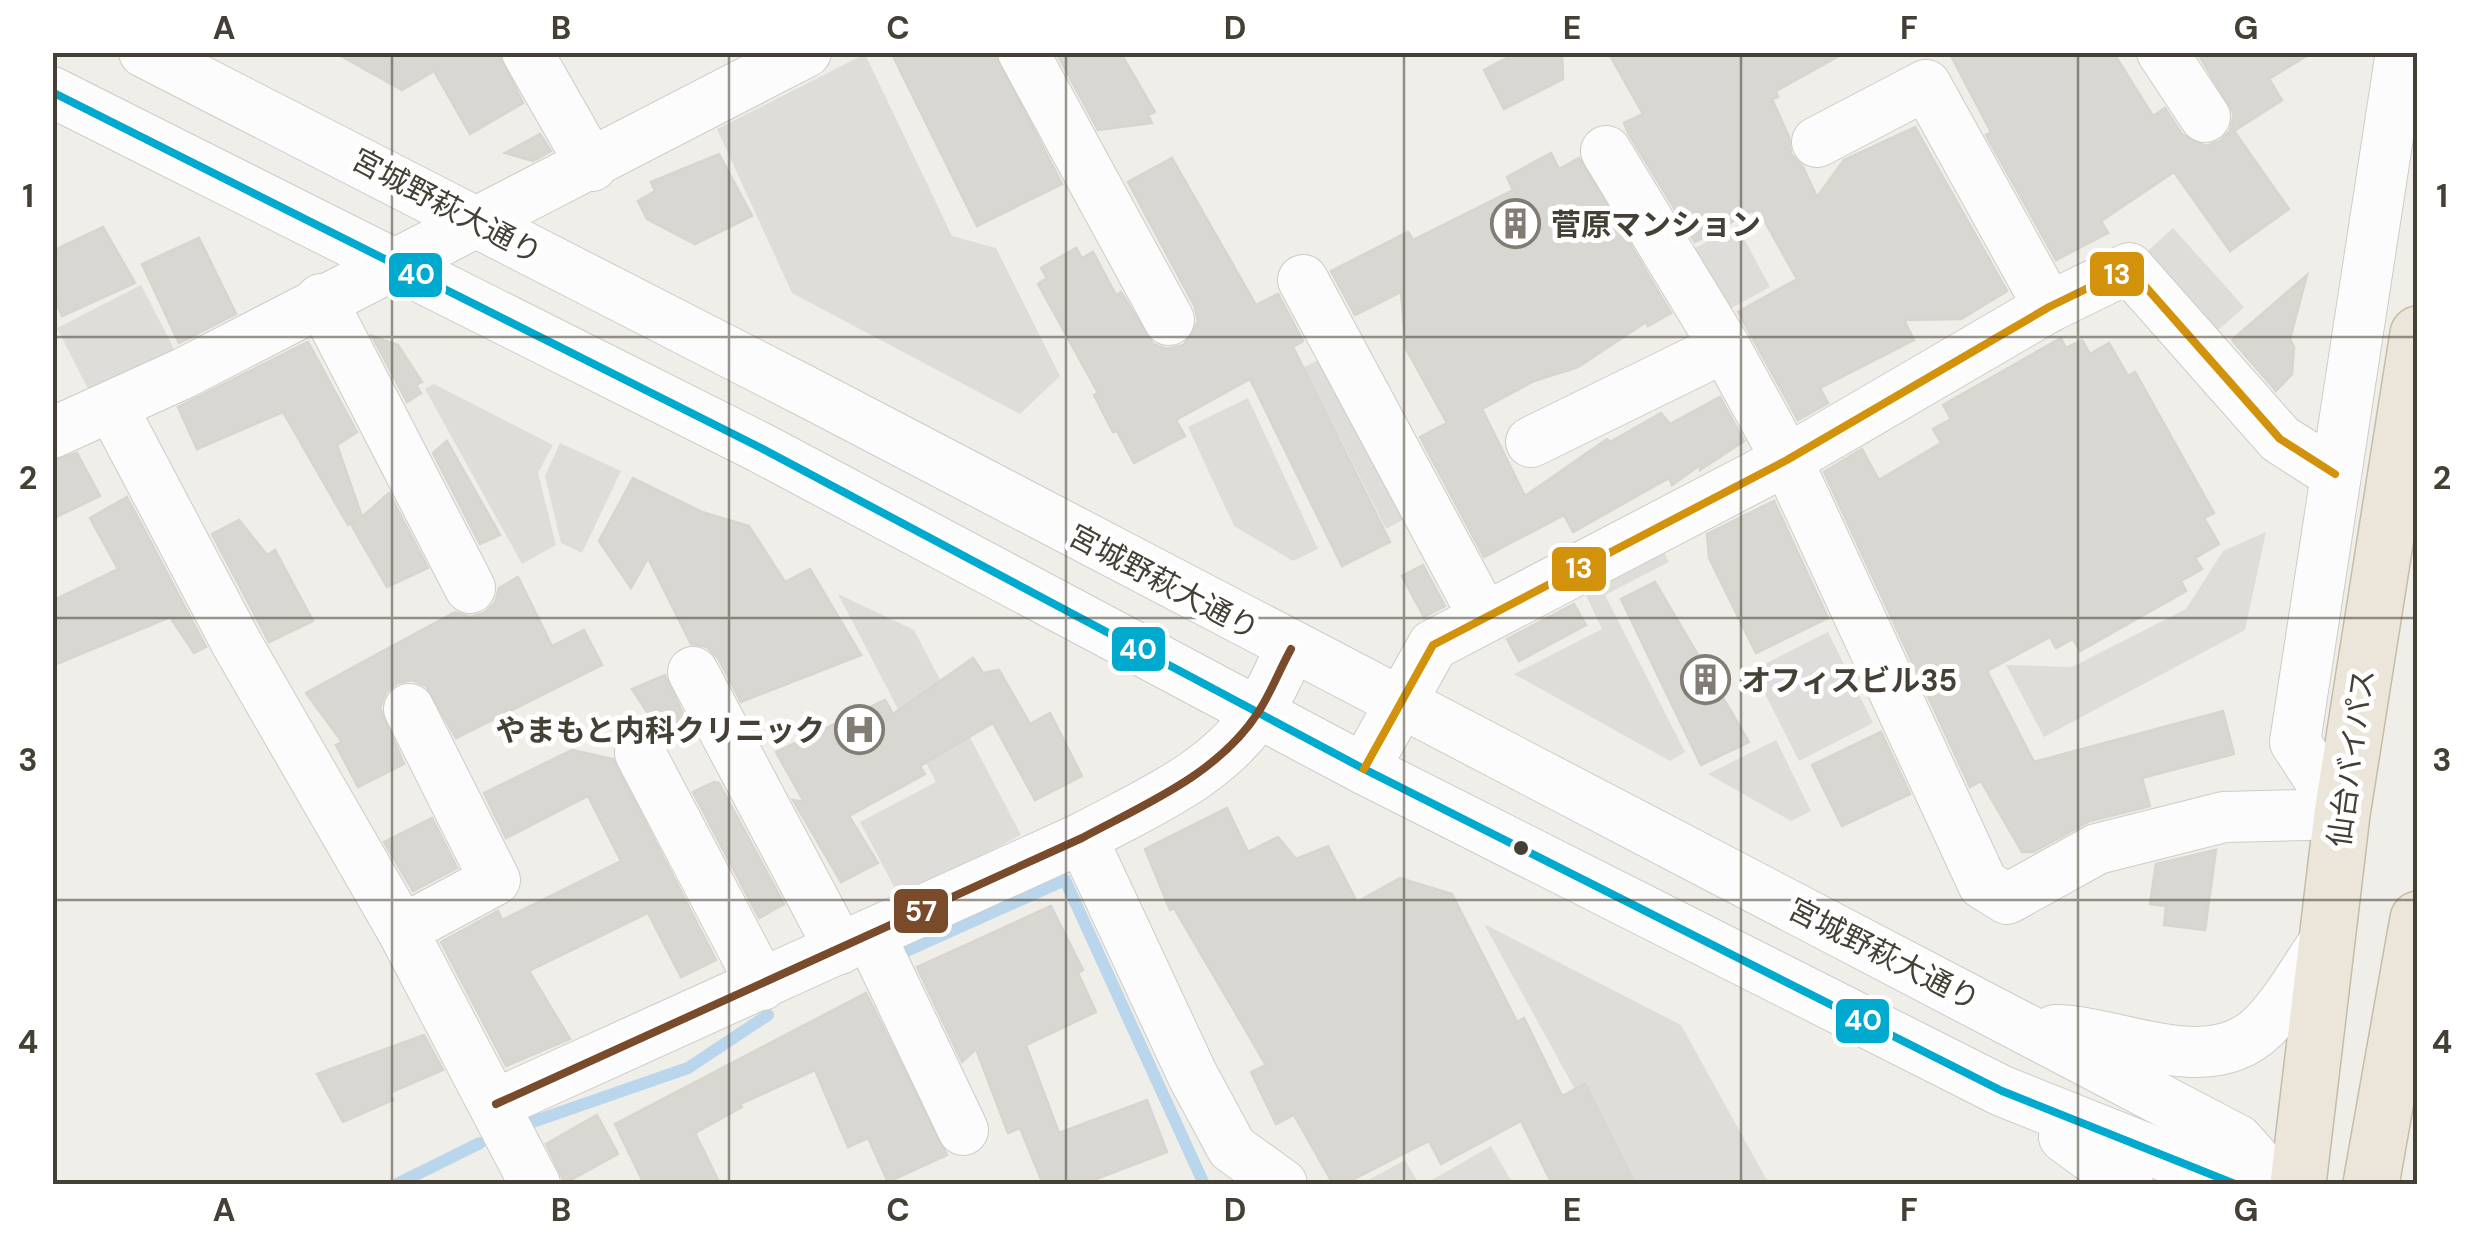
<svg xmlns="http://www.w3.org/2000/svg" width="2470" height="1237" viewBox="0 0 2470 1237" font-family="'DM Sans','Noto Sans JP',sans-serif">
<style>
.parking{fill:#dfddd9}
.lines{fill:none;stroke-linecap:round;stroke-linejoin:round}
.stream{stroke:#bad6ed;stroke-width:12}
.building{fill:#d9d7d1;stroke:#d8d5cf;stroke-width:2.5}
.minor-casing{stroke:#ceccc7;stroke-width:52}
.highway-casing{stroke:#c7bca5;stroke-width:58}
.minor{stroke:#fdfcfc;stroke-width:50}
.highway{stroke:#ebe6d9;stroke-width:55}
.bus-1-casing{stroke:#fff;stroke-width:15}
.bus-2-casing{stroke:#fff;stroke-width:15}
.bus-3-casing{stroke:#fff;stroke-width:15}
.bus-1{stroke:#00a9ce;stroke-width:8}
.bus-2{stroke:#d3920b;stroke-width:8}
.bus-3{stroke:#7a4b2a;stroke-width:8}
.grid{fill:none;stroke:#454035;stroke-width:2.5;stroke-opacity:0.55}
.bus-dot{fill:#454035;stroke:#fff;stroke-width:4}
.labels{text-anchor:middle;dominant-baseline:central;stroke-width:10;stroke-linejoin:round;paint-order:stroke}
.street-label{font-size:30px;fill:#454035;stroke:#fff}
.poi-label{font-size:30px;font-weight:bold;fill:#454035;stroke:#fff;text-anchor:start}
.line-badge{stroke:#fff;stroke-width:4}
.badge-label{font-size:28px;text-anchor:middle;font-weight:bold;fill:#fff}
.neatline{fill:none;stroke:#454035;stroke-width:4}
.grid-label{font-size:32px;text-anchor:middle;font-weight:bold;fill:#454035}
</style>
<rect width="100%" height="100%" fill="#f0eee9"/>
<g class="parking">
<polygon points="865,54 952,236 996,248 1060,376 1020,414 792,293 717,129"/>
<polygon points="1737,226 1770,287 1715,317 1682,255"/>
<polygon points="2173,228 2244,307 2207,340 2137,261"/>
<polygon points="141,285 174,349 89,391 57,328"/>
<polygon points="1324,357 1406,518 1386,529 1304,367"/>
<polygon points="434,384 553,445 538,473 556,545 522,564 425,389"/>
<polygon points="1248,398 1318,549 1293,561 1234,526 1188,427"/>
<polygon points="560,443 621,471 582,553 561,543 545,476"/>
<polygon points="2266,532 2245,630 2044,737 2006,665 2072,667 2186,609 2223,551"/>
<polygon points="1659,542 1669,562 1605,595 1685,752 1670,761 1514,674 1602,629 1580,583"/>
<polygon points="838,594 914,630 1021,835 900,898 860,822 936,782"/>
<polygon points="1828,632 1873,723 1799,761 1753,670"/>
<polygon points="1776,740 1811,811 1791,821 1708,774"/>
<polygon points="1484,924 1681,1025 1769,1184 1627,1184"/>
<polygon points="1491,1146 1513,1184 1425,1184"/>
<polygon points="1405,1160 1419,1184 1361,1184"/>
</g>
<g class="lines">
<g class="stream">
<polyline points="893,957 1065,880 1204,1184"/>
<polyline points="518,1127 688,1068 768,1015"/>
<polyline points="397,1184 480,1143"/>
</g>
</g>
<g class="building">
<polygon points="334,52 498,52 523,103 470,134 434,71 402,90"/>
<polygon points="891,52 994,52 1062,184 977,226"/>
<polygon points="1056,52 1120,52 1155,112 1148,115 1152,123 1098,130"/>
<polygon points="1518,52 1562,52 1563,79 1504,109 1484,70"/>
<polygon points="1608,52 1846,52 1776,91 1778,97 1772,99 1789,137 1791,154 1803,167 1817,197 1844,160 1915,127 2007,291 1961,319 1904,320 1914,340 1820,388 1828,403 1798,420 1738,312 1797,279 1764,220 1757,222 1752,211 1695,242 1628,133 1624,123 1643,114"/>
<polygon points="1949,52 2113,52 2153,116 2165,108 2182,134 2206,146 2220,141 2230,131 2234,114 2197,52 2313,52 2269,79 2282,100 2234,131 2289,209 2230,251 2174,172 2101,221 2108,233 2056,260 1986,135 1991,132"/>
<polygon points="540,134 551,151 533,161 505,153"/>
<polygon points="1551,153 1559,169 1579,158 1671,313 1648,326 1646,322 1578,367 1534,381 1482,409 1525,496 1607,439 1610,442 1661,413 1670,424 1720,397 1744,441 1700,470 1700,465 1672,485 1669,478 1573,532 1564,515 1484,557 1420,437 1447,423 1406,349 1401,292 1355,315 1331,271 1408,232 1413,240 1513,190 1507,177"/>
<polygon points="719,154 752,216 695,244 647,219 638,201 655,191 651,182"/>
<polygon points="1172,158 1256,305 1278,294 1303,341 1293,347 1390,542 1342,566 1250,379 1176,420 1185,436 1134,463 1117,431 1113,432 1094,395 1098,393 1038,284 1047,278 1041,268 1076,248 1082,258 1093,252 1116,295 1121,292 1153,344 1167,349 1184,345 1198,322 1195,307 1128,182"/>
<polygon points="103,227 135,283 62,316 52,292 52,251"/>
<polygon points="199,238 236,314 179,343 142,264"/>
<polygon points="2307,275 2290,339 2294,347 2292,374 2276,391 2232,340"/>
<polygon points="372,336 398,345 422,382 416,385 421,393 407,402"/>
<polygon points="2061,338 2066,348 2082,340 2090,354 2109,343 2128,376 2135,372 2214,513 2204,518 2219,544 2195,558 2202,569 2181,581 2186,591 2080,651 2073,639 2056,648 2050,637 1987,671 2034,762 2223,711 2234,754 2142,778 2150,806 2090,821 2033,852 2022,852 1981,781 1970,787 1824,472 1862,449 1879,480 1941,443 1933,429 1951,419 1943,405"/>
<polygon points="308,342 357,432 337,445 362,517 389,493 428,568 387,587 352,526 359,520 348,525 283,412 197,449 178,407"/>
<polygon points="447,441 500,535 480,544 433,453"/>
<polygon points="77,453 100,496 52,519 52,461"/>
<polygon points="633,478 702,512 749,526 785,582 810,569 861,655 741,702 718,658 707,647 691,644 648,558 631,588 599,541"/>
<polygon points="127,497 206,647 194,653 170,617 52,666 52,601 118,569 90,518"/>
<polygon points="1774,501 1828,618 1756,653 1709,558 1707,534"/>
<polygon points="239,520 267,555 275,550 313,621 269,642 212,534"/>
<polygon points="1423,565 1445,606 1424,617 1402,576"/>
<polygon points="518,577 552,646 584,630 602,665 456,738 426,686 412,680 397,683 386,692 380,708 404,764 358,787 336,745 342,742 306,693 455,612 470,617 484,613 495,603 499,588"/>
<polygon points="1655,582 1749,742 1701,765 1621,599"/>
<polygon points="1574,604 1586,625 1519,661 1507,639"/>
<polygon points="973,658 983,673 999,670 1030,724 1050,713 1082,776 1035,800 993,723 920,766 925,774 849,816 878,863 841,882 793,800 804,802 776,752 885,700 893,714"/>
<polygon points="665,675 688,725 662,735 632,689"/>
<polygon points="1881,732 1910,794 1842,826 1812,765"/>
<polygon points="572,750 613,759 716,960 681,977 648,913 529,971 570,1039 506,1066 441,942 498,911 502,920 621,861 588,796 506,838 484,793"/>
<polygon points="714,782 719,783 784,904 759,918 693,792"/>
<polygon points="1227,808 1248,852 1278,837 1296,859 1328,846 1357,902 1400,878 1452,894 1517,1022 1524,1018 1562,1096 1585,1084 1635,1184 1552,1184 1521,1121 1441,1164 1429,1141 1344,1184 1333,1184 1294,1115 1276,1124 1251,1072 1266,1065 1174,908 1170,910 1145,849"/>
<polygon points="432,818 457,868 413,891 384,842"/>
<polygon points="2216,850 2205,930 2164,925 2166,906 2150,904 2156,864"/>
<polygon points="1051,906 1083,970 1078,973 1096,1012 1026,1045 1059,1133 1147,1100 1167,1152 1083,1184 1043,1184 1020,1128 1008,1133 976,1049 962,1062 917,967"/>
<polygon points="866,993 947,1155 888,1182 868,1138 848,1147 815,1070 740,1104 742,1107 695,1133 720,1184 644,1184 615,1124"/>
<polygon points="424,1035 443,1070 389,1093 393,1100 343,1122 317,1074"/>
<polygon points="597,1115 618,1154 565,1183 546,1144"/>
</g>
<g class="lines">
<defs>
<g id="minor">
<polyline points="144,52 813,395 2238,1140 2277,1184"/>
<polyline points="527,52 592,166"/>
<polyline points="1023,52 1169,320"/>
<polyline points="2162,52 2205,117"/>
<polyline points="52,92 761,448 1364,769 2002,1091 2235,1184"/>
<polyline points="1817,142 1926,85 2049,307"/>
<polyline points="1606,151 1725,347 1787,460 1983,884 2007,899 2097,849 2224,817 2342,814"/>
<polyline points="1303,280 1484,617"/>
<polyline points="321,299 470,588"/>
<polyline points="112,407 237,644 402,930 535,1184"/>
<polyline points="52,433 184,373 806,52"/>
<polyline points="1531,442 1725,347"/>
<polyline points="693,672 840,949"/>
<polyline points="640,753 762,985"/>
<polyline points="1364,769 1433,645 1787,460 2049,307 2129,268 2280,439 2335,474"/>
<polyline points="2342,814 2295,742 2401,52"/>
<polyline points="1082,838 1193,1076 1232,1148 1282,1184"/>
<polyline points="402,930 495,880 409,709"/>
<polyline points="870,935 963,1130"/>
<path d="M2055 1030C2122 1031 2208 1081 2263 1027 2288 1002 2307 966 2327 938"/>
<path d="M496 1104 1082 838C1145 804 1219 774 1259 711 1271 692 1280 669 1291 649"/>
<polyline points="2064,1137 2128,1184"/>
</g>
<g id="highway">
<polyline points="2298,1184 2342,814 2418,334"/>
<polyline points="2371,1184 2418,919"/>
</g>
</defs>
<use href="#minor" class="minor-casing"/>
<use href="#highway" class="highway-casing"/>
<use href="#minor" class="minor"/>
<use href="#highway" class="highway"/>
<defs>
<polyline id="bus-1" points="52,92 761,448 1364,769 2002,1091 2235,1184"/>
<polyline id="bus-2" points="1364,769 1433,645 1787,460 2049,307 2129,268 2280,439 2335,474"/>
<path id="bus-3" d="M496 1104 1082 838C1145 804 1219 774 1259 711 1271 692 1280 669 1291 649"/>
</defs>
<use href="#bus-1" class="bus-1-casing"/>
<use href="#bus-2" class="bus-2-casing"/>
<use href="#bus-3" class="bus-3-casing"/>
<use href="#bus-1" class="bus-1"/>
<use href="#bus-2" class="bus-2"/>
<use href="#bus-3" class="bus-3"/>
</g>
<path class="grid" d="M392 52V1184M729 52V1184M1066 52V1184M1404 52V1184M1741 52V1184M2078 52V1184M52 337H2418M52 618H2418M52 900H2418"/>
<defs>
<symbol id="building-ring" viewBox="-11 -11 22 22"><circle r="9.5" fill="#fff" stroke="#817d74" stroke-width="1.5"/><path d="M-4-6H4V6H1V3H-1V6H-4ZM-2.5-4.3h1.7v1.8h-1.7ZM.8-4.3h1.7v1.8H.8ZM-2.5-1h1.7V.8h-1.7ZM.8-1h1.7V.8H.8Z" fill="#817d74"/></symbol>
<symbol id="hospital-ring" viewBox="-11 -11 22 22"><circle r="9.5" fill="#fff" stroke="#817d74" stroke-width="1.5"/><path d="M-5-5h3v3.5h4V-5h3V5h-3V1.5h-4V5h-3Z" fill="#817d74"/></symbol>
</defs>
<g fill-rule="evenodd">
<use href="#building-ring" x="1488" y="196" width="55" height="55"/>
<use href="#building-ring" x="1678" y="652" width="55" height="55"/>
<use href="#hospital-ring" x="832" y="702" width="55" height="55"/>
</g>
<circle class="bus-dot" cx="1521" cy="848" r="9"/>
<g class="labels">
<g class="street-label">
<text transform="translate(447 206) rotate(28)">宮城野萩大通り</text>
<text transform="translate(1164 582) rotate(28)">宮城野萩大通り</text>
<text transform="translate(2351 758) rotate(-82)">仙台バイパス</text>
<text transform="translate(1884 954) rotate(27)">宮城野萩大通り</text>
</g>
<g class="poi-label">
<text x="1551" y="224">菅原マンション</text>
<text x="1741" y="680">オフィスビル35</text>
<text x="825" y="730" text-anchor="end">やまもと内科クリニック</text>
</g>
</g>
<g class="line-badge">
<rect x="2088" y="250" width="58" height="48" rx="10" fill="#d3920b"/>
<rect x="387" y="251" width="57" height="48" rx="10" fill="#00a9ce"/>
<rect x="1550" y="545" width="58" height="48" rx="10" fill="#d3920b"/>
<rect x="1110" y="625" width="57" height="48" rx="10" fill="#00a9ce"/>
<rect x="892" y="887" width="58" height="48" rx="10" fill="#7a4b2a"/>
<rect x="1834" y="997" width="57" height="48" rx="10" fill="#00a9ce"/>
</g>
<g class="badge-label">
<text x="2117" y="284">13</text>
<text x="416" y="284">40</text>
<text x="1579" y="578">13</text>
<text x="1138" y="659">40</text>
<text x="921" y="921">57</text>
<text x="1863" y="1030">40</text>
</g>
<rect width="2470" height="1237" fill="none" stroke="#ffffff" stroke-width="110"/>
<rect x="55" y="55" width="2360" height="1127" class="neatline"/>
<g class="grid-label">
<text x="224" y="39">A</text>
<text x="561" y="39">B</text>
<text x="898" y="39">C</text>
<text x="1235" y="39">D</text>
<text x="1572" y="39">E</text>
<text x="1909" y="39">F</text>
<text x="2246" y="39">G</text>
<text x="28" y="207">1</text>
<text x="2442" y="207">1</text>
<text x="28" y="489">2</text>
<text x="2442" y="489">2</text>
<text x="28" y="771">3</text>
<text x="2442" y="771">3</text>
<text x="28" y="1053">4</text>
<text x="2442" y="1053">4</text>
<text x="224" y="1221">A</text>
<text x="561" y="1221">B</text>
<text x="898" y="1221">C</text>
<text x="1235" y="1221">D</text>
<text x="1572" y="1221">E</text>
<text x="1909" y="1221">F</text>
<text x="2246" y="1221">G</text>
</g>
</svg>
